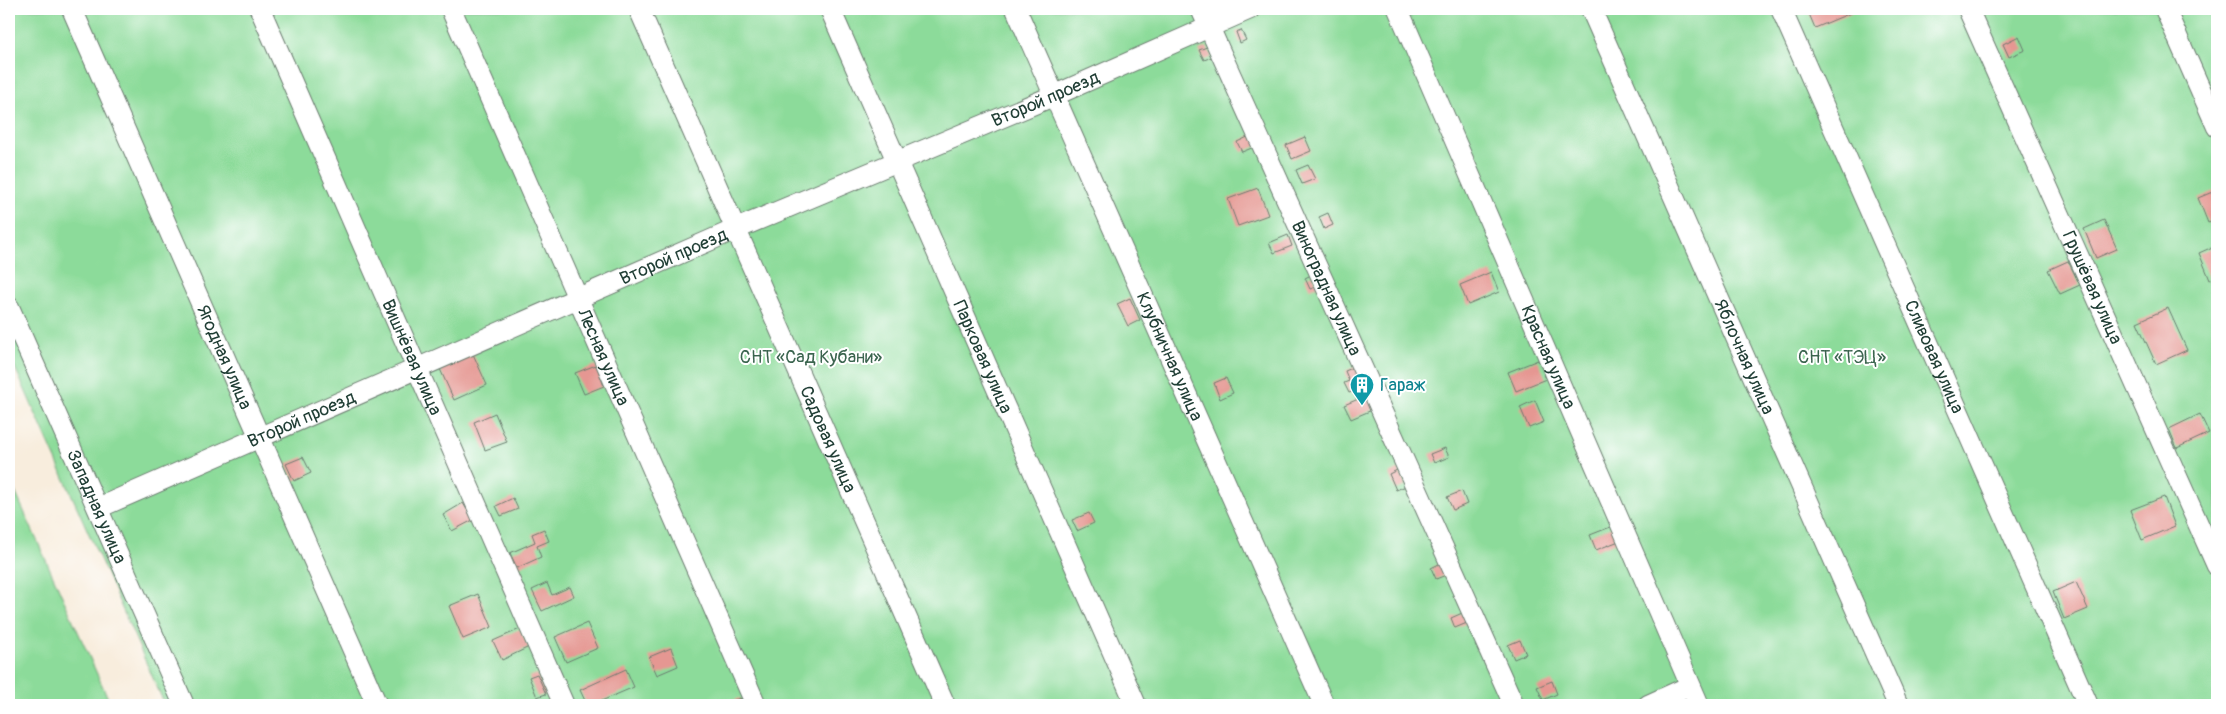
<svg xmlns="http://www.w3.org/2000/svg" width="2226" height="714" viewBox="0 0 2226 714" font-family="Pangolin,sans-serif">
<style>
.green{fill:#8cdb9a;stroke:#568c67}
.building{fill:#e59792}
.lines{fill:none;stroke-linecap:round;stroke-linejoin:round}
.street-casing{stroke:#6b7b6f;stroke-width:22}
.street{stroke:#fff;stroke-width:20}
.labels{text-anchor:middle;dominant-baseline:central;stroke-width:4;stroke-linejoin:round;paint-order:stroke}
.street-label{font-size:18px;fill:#1f3d34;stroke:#fff}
.park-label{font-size:18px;fill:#3a644e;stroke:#fff}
.culture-label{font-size:18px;fill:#0d838f;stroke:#fff;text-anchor:start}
</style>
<rect width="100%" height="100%" fill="#fff"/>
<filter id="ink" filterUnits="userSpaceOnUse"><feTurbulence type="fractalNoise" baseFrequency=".02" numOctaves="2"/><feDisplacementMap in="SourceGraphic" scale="10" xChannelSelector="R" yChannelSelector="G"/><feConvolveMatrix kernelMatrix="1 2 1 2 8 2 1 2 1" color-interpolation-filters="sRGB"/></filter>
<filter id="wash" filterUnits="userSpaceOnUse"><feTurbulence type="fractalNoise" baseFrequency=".0096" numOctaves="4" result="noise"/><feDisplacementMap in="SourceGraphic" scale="20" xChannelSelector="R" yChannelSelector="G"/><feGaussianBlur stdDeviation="1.12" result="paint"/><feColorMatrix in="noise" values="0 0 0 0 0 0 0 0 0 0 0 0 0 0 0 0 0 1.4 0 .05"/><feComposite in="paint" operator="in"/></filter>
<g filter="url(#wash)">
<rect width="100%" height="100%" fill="#f8eddd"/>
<g class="green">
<polygon points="9,9 2217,9 2217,705 165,705 9,354"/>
<polygon points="9,478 111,705 9,705"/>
</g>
<g id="blocks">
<g class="building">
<polygon points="1807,9 1860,9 1815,28"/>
<polygon points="1241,30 1246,40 1240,43 1236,32"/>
<polygon points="2019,36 2025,50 2009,57 2003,44"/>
<polygon points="1207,47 1212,57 1204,60 1199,50"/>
<polygon points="1254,134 1259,145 1242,152 1237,142"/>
<polygon points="1305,137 1311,151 1292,159 1286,145"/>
<polygon points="1308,165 1315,179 1302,184 1296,170"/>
<polygon points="1258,188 1268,215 1238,226 1228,199"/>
<polygon points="2217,190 2217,219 2208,223 2198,198"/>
<polygon points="1328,213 1333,225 1324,229 1319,217"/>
<polygon points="2104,220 2117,249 2096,258 2084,229"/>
<polygon points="1288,235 1292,246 1274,253 1269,243"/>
<polygon points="2217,245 2217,277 2210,280 2199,253"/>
<polygon points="2068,261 2080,285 2060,294 2048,270"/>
<polygon points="1491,272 1499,292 1468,305 1460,285"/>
<polygon points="1313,274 1318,286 1310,289 1305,278"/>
<polygon points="1130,298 1140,320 1128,326 1117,304"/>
<polygon points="2168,308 2187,350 2156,364 2137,322"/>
<polygon points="473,354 487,385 454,400 440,369"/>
<polygon points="1538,360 1546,379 1516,391 1508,372"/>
<polygon points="596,365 604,386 584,394 575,373"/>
<polygon points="1357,366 1366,386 1349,393 1344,383 1349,381 1345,371"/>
<polygon points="1226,378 1233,393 1220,399 1214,383"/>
<polygon points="1373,393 1379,407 1351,419 1344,405"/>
<polygon points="1535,400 1544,422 1529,428 1520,407"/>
<polygon points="495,413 507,442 485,450 474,422"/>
<polygon points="2200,414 2209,433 2177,448 2169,429"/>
<polygon points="1445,448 1449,457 1434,463 1430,454"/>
<polygon points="303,457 311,473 294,481 286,464"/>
<polygon points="1399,469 1406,486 1396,490 1389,474"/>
<polygon points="1462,491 1467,504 1453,510 1447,497"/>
<polygon points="2164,497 2175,526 2142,540 2130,510"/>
<polygon points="513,498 518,509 501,516 496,506"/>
<polygon points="463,503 473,520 452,531 443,515"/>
<polygon points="1089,513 1094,523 1077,531 1072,520"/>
<polygon points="1613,526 1619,541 1596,550 1590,535"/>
<polygon points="544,529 549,541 537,546 541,557 517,568 510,553 535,542 532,534"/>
<polygon points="1441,563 1446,575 1436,579 1431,568"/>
<polygon points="2076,582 2088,609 2064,619 2053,592"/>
<polygon points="547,583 552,595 570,587 574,596 542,611 532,590"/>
<polygon points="478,594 492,627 463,639 449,606"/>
<polygon points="1469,610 1474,620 1455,628 1451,618"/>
<polygon points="587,623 598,648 566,662 555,637"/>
<polygon points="520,629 529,647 502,660 493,641"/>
<polygon points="1520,640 1526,654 1514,659 1508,645"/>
<polygon points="671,648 678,666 657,675 649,657"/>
<polygon points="626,669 634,687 592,705 587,705 580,690"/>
<polygon points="537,674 546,694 537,697 529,677"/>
<polygon points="1552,681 1557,694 1543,700 1537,687"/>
<polygon points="740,698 743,705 722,705"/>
</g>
</g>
</g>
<g filter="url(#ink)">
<use href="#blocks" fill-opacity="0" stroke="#6b7b6f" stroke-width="1"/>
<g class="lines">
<defs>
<g id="street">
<path id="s1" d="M72 9 377 705"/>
<path id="s2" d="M260 9 564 705"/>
<path id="s3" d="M451 9 756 705"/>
<path id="s4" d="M639 9 945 705"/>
<path id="s5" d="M830 9 1136 705"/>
<path id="s6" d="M1016 9 1324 705"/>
<path id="s7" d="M1201 9 1514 705"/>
<path id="s8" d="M1398 9 1699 705"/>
<path id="s9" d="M1591 9 1898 705"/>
<path id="s10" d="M1781 9 2088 705"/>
<path id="s11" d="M1968 9 2217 566"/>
<polyline points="2165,9 2217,127"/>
<path id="s12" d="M9 307 184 705"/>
<path id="s13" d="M98 508 736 229 1053 96 1250 9"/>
<polyline points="1648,705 1690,686"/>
</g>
</defs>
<use href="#street" class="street-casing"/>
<use href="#street" class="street"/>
</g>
</g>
<defs>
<symbol id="building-pin" viewBox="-11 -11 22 30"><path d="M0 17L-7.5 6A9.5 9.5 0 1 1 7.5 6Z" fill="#0f9aa8" stroke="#fff"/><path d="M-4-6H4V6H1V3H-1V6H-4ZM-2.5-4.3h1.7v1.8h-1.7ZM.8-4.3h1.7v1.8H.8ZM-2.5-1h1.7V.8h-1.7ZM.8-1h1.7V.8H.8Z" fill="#fff"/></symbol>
</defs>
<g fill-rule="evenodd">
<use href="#building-pin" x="1348" y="371" width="28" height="38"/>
</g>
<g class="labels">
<g class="street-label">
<text stroke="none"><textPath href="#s13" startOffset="1032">Второй проезд</textPath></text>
<text stroke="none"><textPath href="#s13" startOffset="628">Второй проезд</textPath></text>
<text stroke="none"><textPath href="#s11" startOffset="305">Грушёвая улица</textPath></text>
<text stroke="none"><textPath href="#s7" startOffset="306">Виноградная улица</textPath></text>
<text stroke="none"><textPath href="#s1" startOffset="380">Ягодная улица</textPath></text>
<text stroke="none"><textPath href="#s2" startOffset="380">Вишнёвая улица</textPath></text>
<text stroke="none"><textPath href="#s3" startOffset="380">Лесная улица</textPath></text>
<text stroke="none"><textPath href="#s5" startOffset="380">Парковая улица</textPath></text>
<text stroke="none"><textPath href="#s6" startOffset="380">Клубничная улица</textPath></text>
<text stroke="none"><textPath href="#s8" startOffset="379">Красная улица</textPath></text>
<text stroke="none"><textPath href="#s9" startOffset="380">Яблочная улица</textPath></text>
<text stroke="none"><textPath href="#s10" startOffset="380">Сливовая улица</textPath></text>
<text stroke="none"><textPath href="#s13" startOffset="222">Второй проезд</textPath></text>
<text stroke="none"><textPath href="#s4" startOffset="470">Садовая улица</textPath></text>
<text stroke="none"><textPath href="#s12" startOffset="218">Западная улица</textPath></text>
</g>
<g class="park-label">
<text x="811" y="357">СНТ «Сад Кубани»</text>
<text x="1842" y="357">СНТ «ТЭЦ»</text>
</g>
<g class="culture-label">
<text x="1380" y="385">Гараж</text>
</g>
</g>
<rect width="2226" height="714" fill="none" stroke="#fff" stroke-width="30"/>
</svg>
